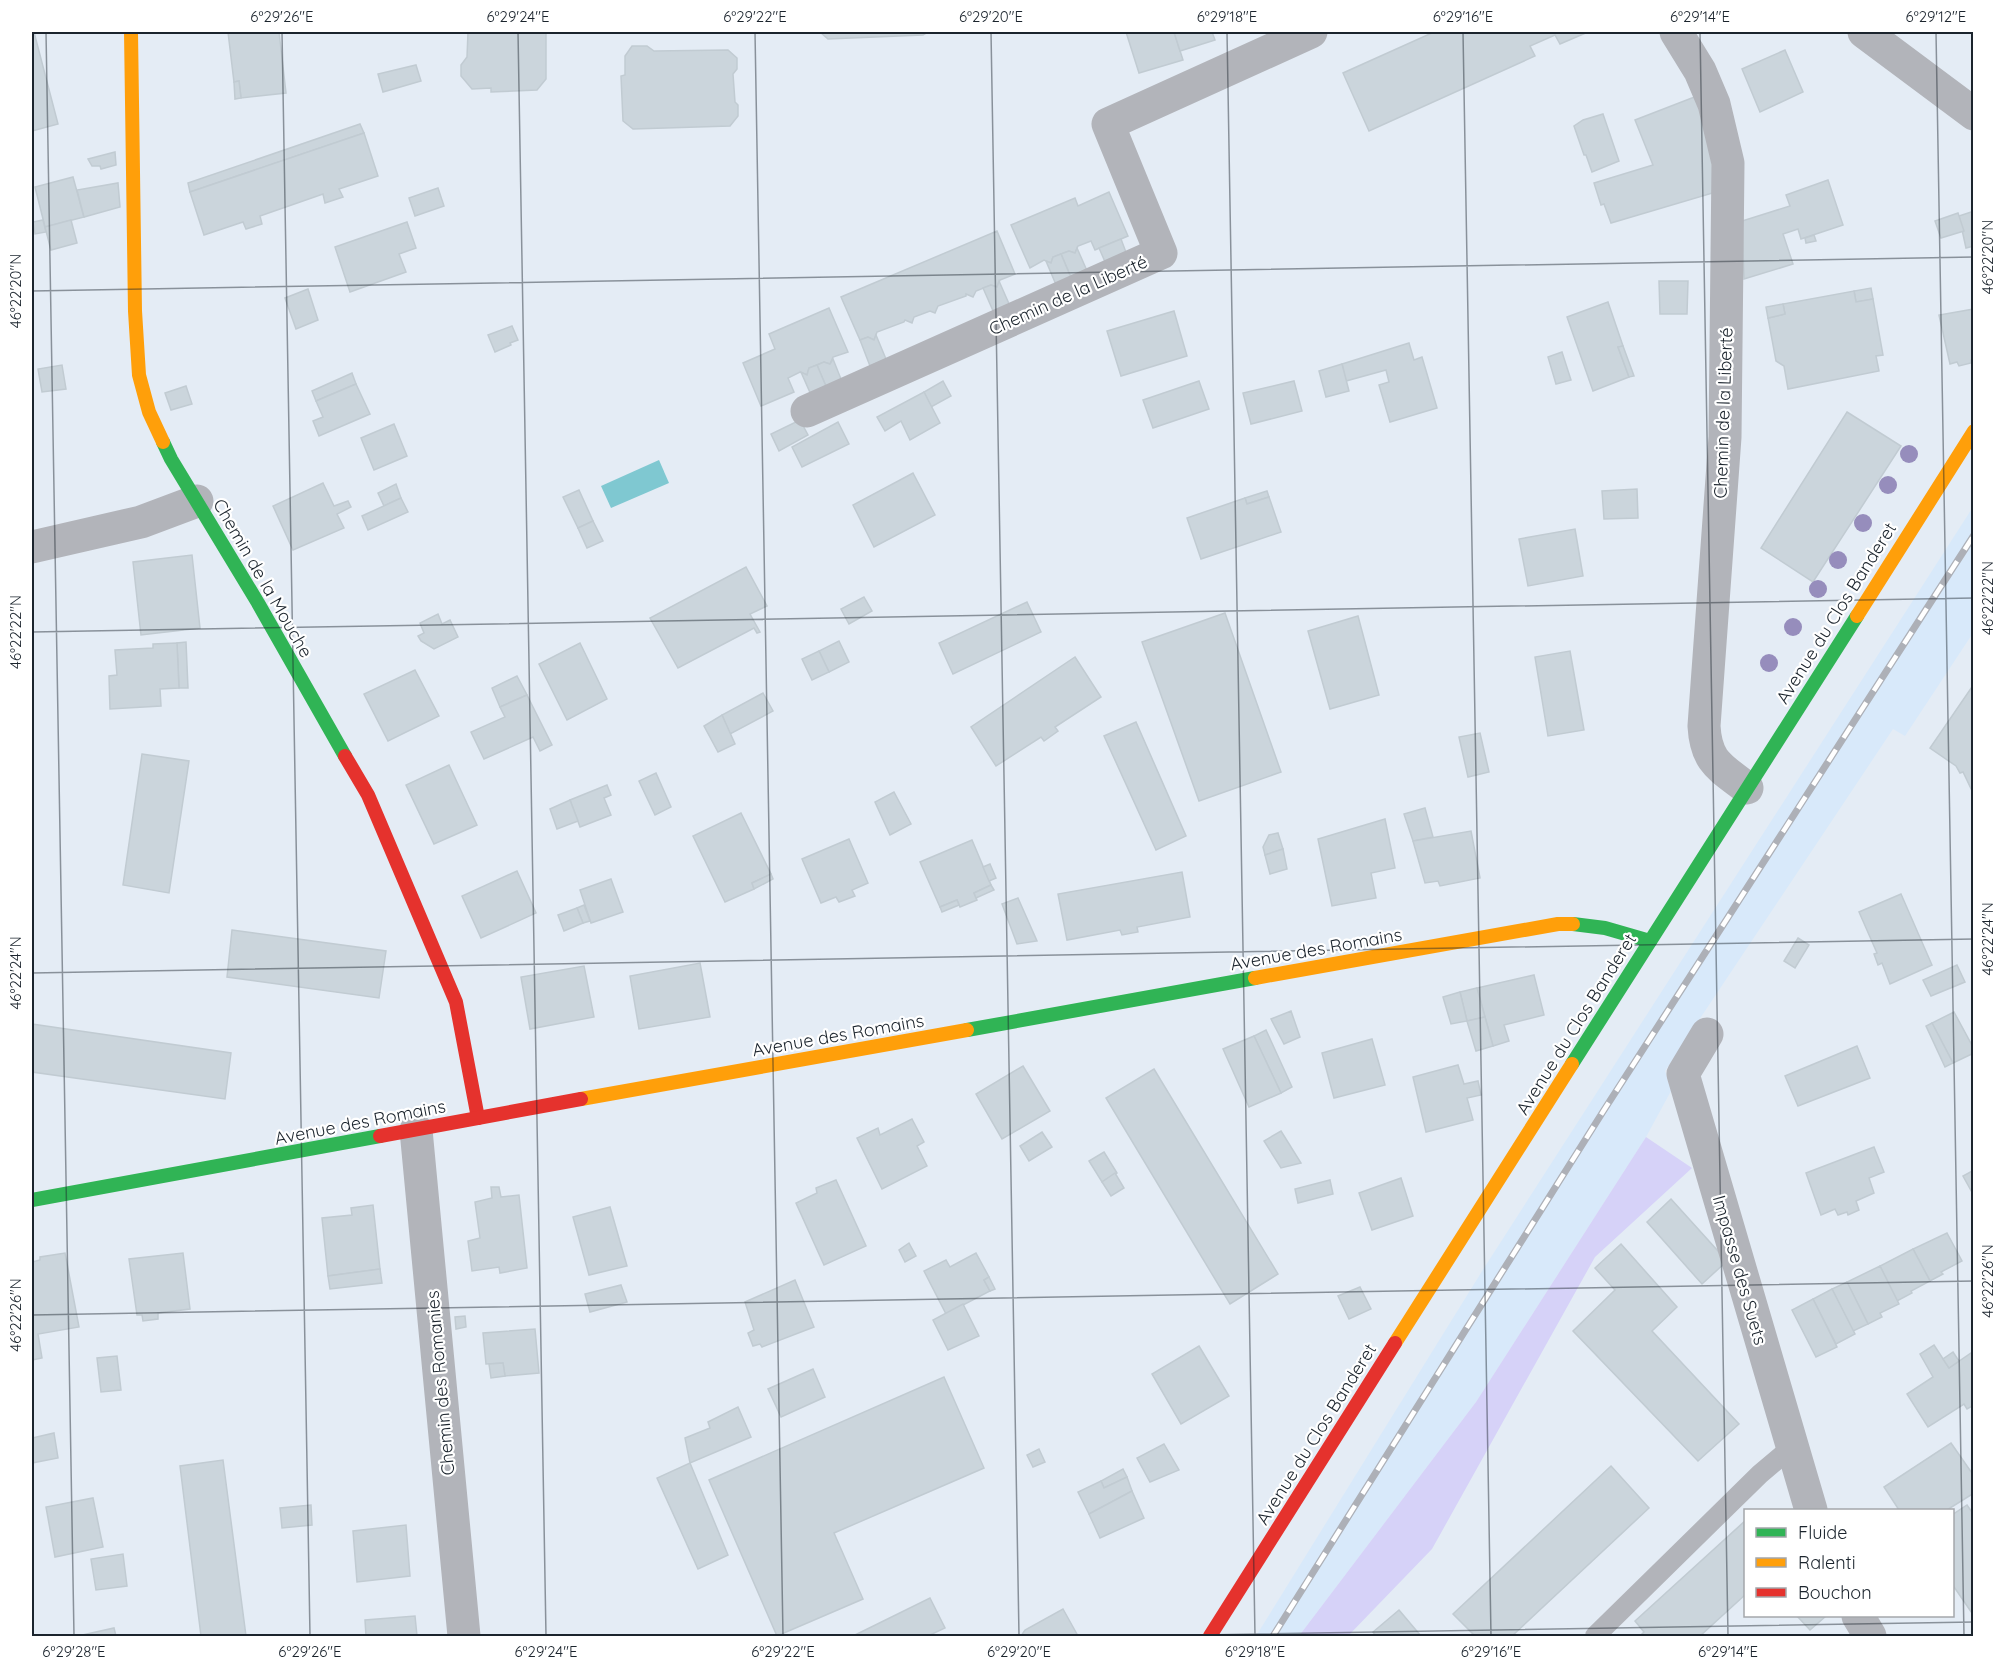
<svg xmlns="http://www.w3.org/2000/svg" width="2005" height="1668" viewBox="0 0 2005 1668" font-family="Quicksand,sans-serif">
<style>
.built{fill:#d8e9fa}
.green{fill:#d6d2f8}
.water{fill:#7fc8d1}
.building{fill:#cbd5dc;stroke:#c1cbd2;stroke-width:1.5}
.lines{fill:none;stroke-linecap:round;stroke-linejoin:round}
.lane{stroke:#b2b4ba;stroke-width:20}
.street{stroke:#b2b4ba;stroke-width:33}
.fast{stroke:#30b455;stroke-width:14}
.slow{stroke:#ff9f0a;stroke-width:14}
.jam{stroke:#e5322d;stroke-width:14}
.rail-casing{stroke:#adb0b7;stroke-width:7}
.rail{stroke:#fff;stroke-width:4.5;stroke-dasharray:14;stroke-linecap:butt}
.tree{fill:#968dbc}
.ticks{fill:none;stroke:#1b242d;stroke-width:1.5;stroke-opacity:0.45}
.labels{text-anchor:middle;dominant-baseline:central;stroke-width:4.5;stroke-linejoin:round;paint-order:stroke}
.street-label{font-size:18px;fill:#1b242d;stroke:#fff}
.neatline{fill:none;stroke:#1b242d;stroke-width:2}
.ticks-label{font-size:15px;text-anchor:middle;fill:#1b242d}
</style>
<rect width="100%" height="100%" fill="#e4ecf5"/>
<polygon class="built" points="1973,507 1973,633 1905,736 1893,729 1665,1071 1671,1091 1646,1137 1476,1402 1299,1636 1256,1636 1484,1268"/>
<polygon class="green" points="1646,1137 1692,1168 1595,1257 1432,1549 1348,1636 1299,1636 1476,1402"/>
<polygon class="water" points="659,460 669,483 611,508 601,486"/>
<g class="building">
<polygon points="32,32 34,32 58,124 32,131"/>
<polygon points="228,32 279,32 286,93 241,98 239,81 234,82"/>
<polygon points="468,32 546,32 546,79 537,90 491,92 491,88 472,89 461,76 461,65 467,57"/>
<polygon points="820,32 928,32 923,35 828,39"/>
<polygon points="1126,32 1174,32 1183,60 1139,73"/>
<polygon points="1174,32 1212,32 1215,40 1180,51"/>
<polygon points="1434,32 1588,32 1560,44 1555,35 1530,46 1535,56 1369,131 1343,73"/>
<polygon points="632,46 647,46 654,51 728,50 737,58 737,69 733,74 735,102 738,105 738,116 730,126 633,129 623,121 621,76 625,75 625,56"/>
<polygon points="1785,50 1803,92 1760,112 1742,69"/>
<polygon points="416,65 421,81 383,92 378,74"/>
<polygon points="239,81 241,98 235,99 234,82"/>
<polygon points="1697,96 1710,131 1716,192 1611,223 1604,204 1601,205 1594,183 1653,165 1635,120"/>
<polygon points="1603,114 1619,161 1592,172 1586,155 1584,155 1574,126 1583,120"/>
<polygon points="360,124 364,133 190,192 188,183"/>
<polygon points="364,133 378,176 339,189 343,197 325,203 323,194 260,216 262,224 246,229 243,222 204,235 190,192"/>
<polygon points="115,152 116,165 101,169 100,166 92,166 88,159"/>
<polygon points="73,177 84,217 45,227 35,187"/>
<polygon points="1828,180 1843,225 1801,239 1798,229 1783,234 1793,264 1744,279 1742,221 1790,206 1786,195"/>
<polygon points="118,183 120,207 84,217 77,190"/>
<polygon points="438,188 444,206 415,216 409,198"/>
<polygon points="1109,192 1128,236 1095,250 1091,241 1078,246 1075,253 1069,251 1053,257 1051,263 1044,260 1030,268 1011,225 1075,198 1078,206"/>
<polygon points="1974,211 1974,246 1966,248 1959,216"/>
<polygon points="1958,213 1964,231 1941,238 1935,221"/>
<polygon points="43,220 46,232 35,234 33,222"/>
<polygon points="71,220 77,243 51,250 45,227"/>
<polygon points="407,222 416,248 399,254 406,272 350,292 335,247"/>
<polygon points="997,231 1015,274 1000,280 997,287 991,285 976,291 973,297 966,294 966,296 938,306 935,313 930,311 914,317 912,323 905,320 904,322 877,332 874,340 868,337 860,340 841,297"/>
<polygon points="1814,235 1816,241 1806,243 1805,238"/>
<polygon points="1121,239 1127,255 1106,264 1099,248"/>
<polygon points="1077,248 1088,273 1072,280 1061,254 1069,251 1075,253"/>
<polygon points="1061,254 1072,280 1057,287 1046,261 1051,263 1053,257"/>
<polygon points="999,281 1010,306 994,313 983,288 991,285 997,287"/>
<polygon points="1659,281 1688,281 1687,314 1660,314"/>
<polygon points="1871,288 1873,299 1856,302 1854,291"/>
<polygon points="308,289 318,320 296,329 285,298"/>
<polygon points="1854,291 1856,302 1873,299 1883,355 1876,356 1879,371 1788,389 1784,366 1776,361 1768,318 1785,314 1783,304"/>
<polygon points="1608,302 1623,346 1618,347 1629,377 1593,391 1567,317"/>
<polygon points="1783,304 1785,314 1768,318 1766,307"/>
<polygon points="829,308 848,352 833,357 830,364 824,362 809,368 807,375 800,372 788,378 794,392 761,406 743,363 775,349 769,334"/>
<polygon points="1974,309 1974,359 1971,360 1971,363 1959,366 1957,362 1950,364 1939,315"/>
<polygon points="1174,311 1187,356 1121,376 1107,331"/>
<polygon points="512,326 518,340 510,343 511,345 495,352 488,335"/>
<polygon points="876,335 886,359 870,366 860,340 868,337 874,340"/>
<polygon points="1409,343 1414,360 1422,357 1437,408 1390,422 1379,385 1389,382 1386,370 1346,381 1342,364"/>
<polygon points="1623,346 1634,376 1629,377 1618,347"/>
<polygon points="1562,352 1571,380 1556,384 1548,357"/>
<polygon points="833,359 843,384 828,391 817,365 824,362 830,364"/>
<polygon points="1342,364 1349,391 1326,397 1319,371"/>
<polygon points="62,365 66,389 42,392 38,369"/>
<polygon points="817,365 828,391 812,397 801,372 807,375 809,368"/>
<polygon points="352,373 356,384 316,401 312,391"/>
<polygon points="943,381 951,396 931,407 924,392"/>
<polygon points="1199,381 1209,409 1153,428 1143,400"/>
<polygon points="1294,381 1302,411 1251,424 1243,393"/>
<polygon points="356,384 370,414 319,436 313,421 323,417 316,401"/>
<polygon points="186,386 192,404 171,410 165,393"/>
<polygon points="924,392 940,423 910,440 901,421 885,431 877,417"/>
<polygon points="1847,412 1901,446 1813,582 1761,548"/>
<polygon points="800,420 808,435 779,451 771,434"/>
<polygon points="838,422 849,444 802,467 792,447"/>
<polygon points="394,424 407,456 374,470 361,438"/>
<polygon points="913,473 935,515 874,547 853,505"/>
<polygon points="323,483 334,506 348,501 351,507 337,514 344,528 293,550 273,506"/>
<polygon points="396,484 401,498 384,506 378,493"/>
<polygon points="1637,489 1638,518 1604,519 1602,491"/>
<polygon points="579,490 593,521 578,528 563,497"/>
<polygon points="1267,491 1269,497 1247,504 1245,498"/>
<polygon points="1269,497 1281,532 1201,559 1187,518 1245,498 1247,504"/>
<polygon points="401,498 408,512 368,530 362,516"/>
<polygon points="593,521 603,541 587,548 578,528"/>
<polygon points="1575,529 1583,576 1528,586 1519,539"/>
<polygon points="192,555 200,628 141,635 133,562"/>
<polygon points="746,567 767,606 750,614 760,632 757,633 754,628 678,668 650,618"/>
<polygon points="864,597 872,611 849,624 841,609"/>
<polygon points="1027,602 1041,632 953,674 939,643"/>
<polygon points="1225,613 1281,772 1199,801 1142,642"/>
<polygon points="438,614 442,624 450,620 458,637 434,649 421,641 418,636 424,633 420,623"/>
<polygon points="1358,616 1379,695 1330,709 1308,631"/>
<polygon points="839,641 849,662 829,672 819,651"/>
<polygon points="186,642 188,688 179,688 177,643"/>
<polygon points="177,643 179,688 160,689 161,706 110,709 109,676 117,675 115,650 153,648 153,644"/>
<polygon points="580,643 607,699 567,720 539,664"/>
<polygon points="819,651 829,672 812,680 802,659"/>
<polygon points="1570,651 1584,730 1548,736 1535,657"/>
<polygon points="1075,657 1101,697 1055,727 1058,731 1044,741 1041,737 996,766 971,727"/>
<polygon points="415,670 439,716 388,741 364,694"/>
<polygon points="517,676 527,695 500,707 492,688"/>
<polygon points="1974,684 1974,795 1963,772 1960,773 1956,766 1930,748"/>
<polygon points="763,693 773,711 730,734 722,715"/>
<polygon points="527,695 552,745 540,751 533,737 484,759 471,732 505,717 500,707"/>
<polygon points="722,715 735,744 718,752 704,726"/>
<polygon points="1136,722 1186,836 1156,850 1104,736"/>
<polygon points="1480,733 1489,772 1468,777 1459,737"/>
<polygon points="142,754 189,761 169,893 123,885"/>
<polygon points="449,765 477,825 434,844 406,785"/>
<polygon points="656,773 671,807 655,815 639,781"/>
<polygon points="607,785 611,795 604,798 611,815 580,827 570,800"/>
<polygon points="894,792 911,824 890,835 875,802"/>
<polygon points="570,800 578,821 557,829 550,809"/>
<polygon points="1425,808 1433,837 1413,841 1404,814"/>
<polygon points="741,813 771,874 752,883 754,889 725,902 693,836"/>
<polygon points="1385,819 1395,868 1371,873 1376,898 1332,906 1318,839"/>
<polygon points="1471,831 1480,878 1440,886 1438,881 1425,883 1413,841"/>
<polygon points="1278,833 1283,849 1265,855 1263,847 1269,835"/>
<polygon points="849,839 868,883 852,890 855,896 839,902 836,897 821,903 802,859"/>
<polygon points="972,840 991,885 974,893 977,900 960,907 957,900 940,907 920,862"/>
<polygon points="1283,849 1287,869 1270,874 1265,855"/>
<polygon points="990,864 996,878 989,881 983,867"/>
<polygon points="517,871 536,913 481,938 462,896"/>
<polygon points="1182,872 1190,917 1137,927 1138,932 1122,935 1120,930 1067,940 1058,894"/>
<polygon points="771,874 773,879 754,889 752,883"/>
<polygon points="611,879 623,912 591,923 580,890"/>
<polygon points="991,885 994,890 976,898 974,893"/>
<polygon points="1901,894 1932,965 1890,984 1882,963 1878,965 1874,954 1877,953 1859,912"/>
<polygon points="1018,898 1037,941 1017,944 1002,904"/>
<polygon points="957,900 959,905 942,912 940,907"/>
<polygon points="584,905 590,921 583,923 577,908"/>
<polygon points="577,908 583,923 564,931 558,915"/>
<polygon points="232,930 386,951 379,998 227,977"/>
<polygon points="1798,938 1809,945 1795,968 1784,961"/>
<polygon points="700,963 710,1017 639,1029 630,976"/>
<polygon points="1957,965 1965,982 1931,996 1923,980"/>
<polygon points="584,966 594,1017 530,1029 521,977"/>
<polygon points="1534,975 1544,1015 1504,1025 1509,1041 1493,1046 1477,988"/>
<polygon points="1477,988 1485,1017 1467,1021 1460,992"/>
<polygon points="1460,992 1467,1021 1451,1024 1443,997"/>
<polygon points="1291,1011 1300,1037 1284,1044 1271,1019"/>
<polygon points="1954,1012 1974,1049 1974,1053 1953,1063 1932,1023"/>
<polygon points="1485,1017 1493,1046 1476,1051 1467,1021"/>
<polygon points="1932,1023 1953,1063 1945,1067 1926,1026"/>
<polygon points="32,1024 231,1053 225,1099 32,1072"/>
<polygon points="1266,1030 1292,1087 1281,1093 1254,1036"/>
<polygon points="1254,1036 1281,1093 1249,1107 1223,1049"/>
<polygon points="1372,1039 1385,1085 1334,1098 1322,1053"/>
<polygon points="1857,1046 1870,1078 1798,1106 1785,1076"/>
<polygon points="1458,1065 1464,1084 1478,1081 1481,1095 1467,1098 1473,1120 1426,1132 1413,1077"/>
<polygon points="1023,1066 1050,1111 1002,1139 976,1094"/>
<polygon points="1154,1069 1278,1274 1230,1304 1106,1098"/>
<polygon points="912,1119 924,1142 917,1146 927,1166 882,1189 857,1138 878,1128 880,1135"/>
<polygon points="1281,1131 1301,1163 1281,1168 1264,1141"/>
<polygon points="1042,1132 1052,1147 1029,1161 1020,1146"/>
<polygon points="1874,1147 1884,1172 1869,1178 1874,1193 1856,1201 1859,1210 1848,1215 1847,1212 1838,1215 1835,1209 1821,1215 1806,1173"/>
<polygon points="1104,1152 1117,1173 1102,1182 1089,1161"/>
<polygon points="1974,1170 1974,1196 1963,1176"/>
<polygon points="1115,1173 1124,1188 1111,1196 1102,1182"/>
<polygon points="1401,1178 1413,1216 1372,1230 1359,1193"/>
<polygon points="836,1180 866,1246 824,1265 796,1203 817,1193 816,1188"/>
<polygon points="1330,1180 1333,1194 1298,1203 1295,1189"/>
<polygon points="491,1187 499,1187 501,1197 519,1195 527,1268 500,1273 499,1267 472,1271 468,1241 480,1238 475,1202 492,1198"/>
<polygon points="1671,1199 1727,1261 1702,1284 1647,1222"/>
<polygon points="373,1205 380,1269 328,1276 322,1218 352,1215 351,1208"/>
<polygon points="610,1207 627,1266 589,1275 573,1217"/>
<polygon points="1947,1233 1962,1261 1941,1272 1943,1274 1930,1281 1913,1249"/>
<polygon points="909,1243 916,1256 905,1262 899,1250"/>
<polygon points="1621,1244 1677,1307 1652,1331 1739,1424 1698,1461 1573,1331 1615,1290 1595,1268"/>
<polygon points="1913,1249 1930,1281 1911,1291 1912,1293 1897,1301 1880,1266"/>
<polygon points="65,1253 79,1327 38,1334 42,1358 32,1360 32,1262 40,1260 40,1257"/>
<polygon points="183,1253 190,1309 158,1313 158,1319 143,1321 142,1315 137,1315 129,1259"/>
<polygon points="976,1253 989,1277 984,1280 990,1291 946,1314 924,1271 946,1260 950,1267"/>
<polygon points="1880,1266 1899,1304 1880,1313 1882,1317 1868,1324 1847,1282"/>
<polygon points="380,1269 382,1283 330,1289 328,1276"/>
<polygon points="989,1277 995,1289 990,1291 984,1280"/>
<polygon points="795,1280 814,1327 762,1347 760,1344 753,1346 748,1333 754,1330 745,1302"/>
<polygon points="1847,1282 1868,1324 1853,1331 1832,1289"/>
<polygon points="621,1285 627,1302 590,1312 585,1294"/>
<polygon points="1360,1287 1371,1309 1349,1319 1338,1296"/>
<polygon points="1832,1289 1855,1334 1836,1344 1813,1299"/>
<polygon points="1813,1299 1837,1347 1816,1357 1792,1310"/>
<polygon points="963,1304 979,1336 948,1350 933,1320"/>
<polygon points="465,1316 466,1327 456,1329 455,1317"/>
<polygon points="535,1329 539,1373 505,1376 503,1363 486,1364 483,1333"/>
<polygon points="1934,1345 1949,1368 1974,1351 1974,1405 1967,1409 1964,1404 1928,1427 1907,1394 1933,1377 1920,1354"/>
<polygon points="1199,1346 1229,1396 1181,1424 1152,1374"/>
<polygon points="1953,1352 1959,1361 1949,1368 1943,1359"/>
<polygon points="117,1356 121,1390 101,1392 97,1358"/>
<polygon points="503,1363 505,1376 491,1378 489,1364"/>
<polygon points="813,1369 825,1397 781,1417 768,1389"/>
<polygon points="944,1377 984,1468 834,1533 863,1599 777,1636 709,1480"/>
<polygon points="738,1407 751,1437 690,1463 685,1438 710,1428 708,1422"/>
<polygon points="54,1433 58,1458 32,1463 32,1438"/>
<polygon points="1951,1443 1974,1476 1974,1493 1947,1510 1899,1510 1884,1487"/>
<polygon points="1164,1444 1179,1470 1150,1482 1137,1458"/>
<polygon points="1039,1449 1045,1462 1033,1467 1027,1455"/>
<polygon points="223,1460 246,1636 201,1636 180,1466"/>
<polygon points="690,1463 728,1555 698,1569 657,1478"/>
<polygon points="1611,1466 1649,1508 1512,1636 1475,1636 1453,1614"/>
<polygon points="1123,1469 1127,1477 1104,1488 1101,1481"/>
<polygon points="1127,1477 1132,1491 1089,1514 1078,1492 1101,1481 1104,1488"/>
<polygon points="1132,1491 1144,1518 1100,1538 1089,1514"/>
<polygon points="93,1498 103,1547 55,1557 46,1507"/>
<polygon points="311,1505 312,1525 282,1528 280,1508"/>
<polygon points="1967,1505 1974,1515 1974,1616 1952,1584 1952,1515"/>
<polygon points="1746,1520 1746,1594 1700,1636 1640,1636 1644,1632 1635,1621"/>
<polygon points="406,1525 410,1576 357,1582 353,1531"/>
<polygon points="123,1554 127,1586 96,1590 91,1559"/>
<polygon points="930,1598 945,1628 928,1636 853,1636"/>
<polygon points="1063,1609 1078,1636 1021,1636 1025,1630"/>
<polygon points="1399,1610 1421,1636 1376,1636 1373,1632"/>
<polygon points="415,1616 417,1636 366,1636 365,1620"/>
<polygon points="1797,1616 1826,1616 1810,1630"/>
<polygon points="114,1628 116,1636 78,1636"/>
</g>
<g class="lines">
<polyline class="lane" points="1595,1636 1760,1474 1792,1447"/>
<g class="street">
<path d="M1676 32 1700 71 1714 104 1728 163 1725 437 1704 726C1706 762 1720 767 1747 788"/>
<polyline points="1864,32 1974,114"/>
<polyline points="807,411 1161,253 1108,124 1311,32"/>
<polyline points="32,547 141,522 197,501"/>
<polyline points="1707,1034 1683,1074 1811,1510"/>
<polyline points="416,1130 464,1636"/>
<polyline points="1858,1616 1870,1636"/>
</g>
<g class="fast">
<polyline points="163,442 171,459 258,603 345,756"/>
<polyline points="1573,924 1605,928 1650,941"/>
<polyline points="967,1030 1255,978"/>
<polyline points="1572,1064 1857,616"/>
<polyline points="32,1200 380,1136"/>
</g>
<g class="slow">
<polyline points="131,32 135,311 139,375 149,412 163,442"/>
<polyline points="1857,616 1974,431"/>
<polyline points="1255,978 1558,924 1573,924"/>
<polyline points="581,1099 967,1030"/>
<polyline points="1395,1343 1572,1064"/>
</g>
<g class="jam">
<polyline points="345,756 368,795 456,1002 478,1118"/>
<polyline points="380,1136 581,1099"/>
<polyline points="1210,1636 1395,1343"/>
</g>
<defs>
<polyline id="rail" points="1273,1636 1604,1110 1974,535"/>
</defs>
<use href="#rail" class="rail-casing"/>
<use href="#rail" class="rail"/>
</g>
<g class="tree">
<circle cx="1909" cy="454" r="9"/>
<circle cx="1888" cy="485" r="9"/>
<circle cx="1863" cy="523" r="9"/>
<circle cx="1838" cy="560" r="9"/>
<circle cx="1818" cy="589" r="9"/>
<circle cx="1793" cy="627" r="9"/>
<circle cx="1769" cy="663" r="9"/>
</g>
<path class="ticks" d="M46 32 74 1636M282 32 310 1636M518 32 546 1636M755 32 783 1636M991 32 1019 1636M1227 32 1255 1636M1463 32 1491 1636M1700 32 1728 1636M1936 32 1964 1636M32 291 1974 257M32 632 1974 598M32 973 1974 939M32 1315 1974 1281M1142 1636 1974 1622"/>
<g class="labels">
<g class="street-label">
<text transform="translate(1068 295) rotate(-24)">Chemin de la Liberté</text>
<text transform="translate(1723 413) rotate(-88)">Chemin de la Liberté</text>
<text transform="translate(263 578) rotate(60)">Chemin de la Mouche</text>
<text transform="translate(1836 613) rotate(-58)">Avenue du Clos Banderet</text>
<text transform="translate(1316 949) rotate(-10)">Avenue des Romains</text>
<text transform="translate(1576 1024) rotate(-58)">Avenue du Clos Banderet</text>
<text transform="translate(838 1035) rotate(-10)">Avenue des Romains</text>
<text transform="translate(360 1122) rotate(-11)">Avenue des Romains</text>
<text transform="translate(1740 1270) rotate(74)">Impasse des Suets</text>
<text transform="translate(440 1383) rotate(-95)">Chemin des Romanies</text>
<text transform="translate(1316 1434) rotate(-58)">Avenue du Clos Banderet</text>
</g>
</g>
<rect width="2005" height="1668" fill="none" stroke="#ffffff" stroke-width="66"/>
<rect x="1744" y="1509" width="210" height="108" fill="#ffffff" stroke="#a4a7ab" stroke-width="1.5"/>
<rect x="1756" y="1528" width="30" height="9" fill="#30b455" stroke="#a4a7ab" stroke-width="1.5"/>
<text x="1798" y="1539" font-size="18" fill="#1b242d">Fluide</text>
<rect x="1756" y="1558" width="30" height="9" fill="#ff9f0a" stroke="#a4a7ab" stroke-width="1.5"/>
<text x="1798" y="1569" font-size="18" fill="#1b242d">Ralenti</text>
<rect x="1756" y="1588" width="30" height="9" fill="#e5322d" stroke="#a4a7ab" stroke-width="1.5"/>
<text x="1798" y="1599" font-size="18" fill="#1b242d">Bouchon</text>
<rect x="33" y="33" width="1939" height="1602" class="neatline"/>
<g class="ticks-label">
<text x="282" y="22">6°29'26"E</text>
<text x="518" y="22">6°29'24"E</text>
<text x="755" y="22">6°29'22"E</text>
<text x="991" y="22">6°29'20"E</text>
<text x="1227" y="22">6°29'18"E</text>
<text x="1463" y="22">6°29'16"E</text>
<text x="1700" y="22">6°29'14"E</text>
<text x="1936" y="22">6°29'12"E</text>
<text transform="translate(1988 257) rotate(-90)" y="5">46°22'20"N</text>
<text transform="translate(16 291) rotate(-90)" y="5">46°22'20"N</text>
<text transform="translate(1988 598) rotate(-90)" y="5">46°22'22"N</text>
<text transform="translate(16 632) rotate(-90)" y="5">46°22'22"N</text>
<text transform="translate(1988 939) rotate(-90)" y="5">46°22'24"N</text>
<text transform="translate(16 973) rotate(-90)" y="5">46°22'24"N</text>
<text transform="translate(1988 1281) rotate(-90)" y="5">46°22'26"N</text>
<text transform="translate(16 1315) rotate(-90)" y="5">46°22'26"N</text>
<text x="74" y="1657">6°29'28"E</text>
<text x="310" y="1657">6°29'26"E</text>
<text x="546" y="1657">6°29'24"E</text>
<text x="783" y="1657">6°29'22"E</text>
<text x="1019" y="1657">6°29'20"E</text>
<text x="1255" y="1657">6°29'18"E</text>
<text x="1491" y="1657">6°29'16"E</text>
<text x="1728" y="1657">6°29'14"E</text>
</g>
</svg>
